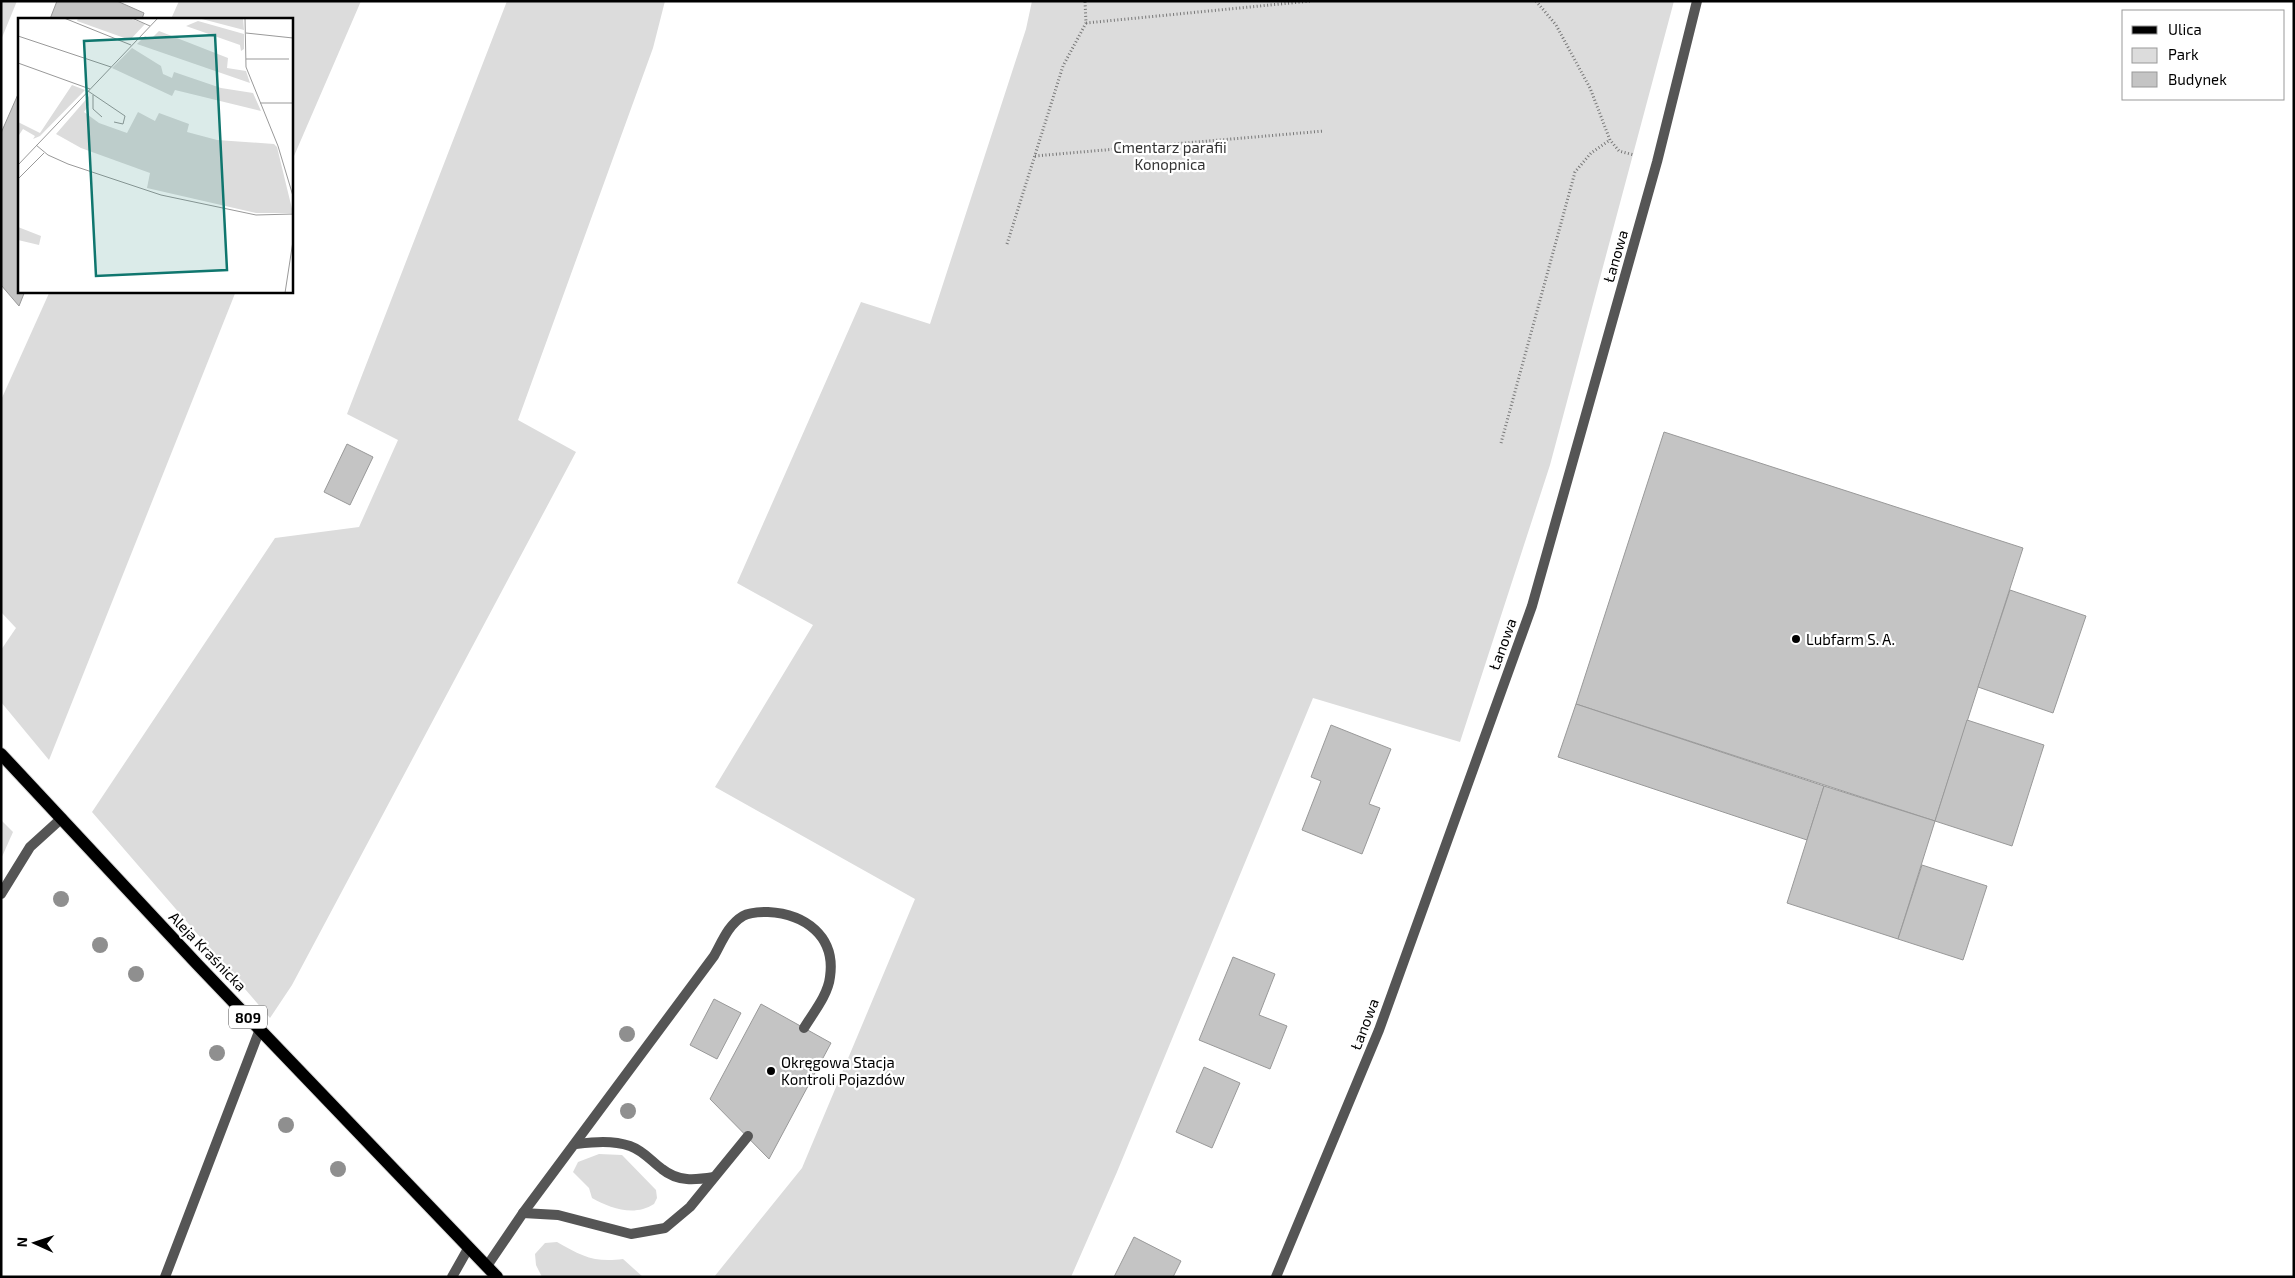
<svg xmlns="http://www.w3.org/2000/svg" width="2295" height="1278" viewBox="0 0 2295 1278" font-family="'Exo 2',sans-serif">
<style>
.green{fill:#dcdcdc}
.building{fill:#c4c4c4;stroke:#999}
.lines{fill:none;stroke-linecap:round;stroke-linejoin:round}
.primary-casing{stroke:#dbdbdb;stroke-width:14}
.path{stroke:#777;stroke-width:3;stroke-dasharray:1 2.5;stroke-linecap:butt}
.lane{stroke:#555;stroke-width:10}
.street{stroke:#555;stroke-width:10}
.primary{stroke:#000;stroke-width:12}
.tree{fill:#8f8f8f}
.poi-dot{fill:#000;stroke:#fff;stroke-width:2}
.labels{text-anchor:middle;dominant-baseline:central;stroke-width:4.5;stroke-linejoin:round;paint-order:stroke}
.shield{fill:#fff;stroke:#4c4c4c;stroke-width:1}
.shield-label{font-size:14px;font-weight:bold;fill:#000}
.park-label{font-size:15px;fill:#333;stroke:#fff}
.street-label{font-size:15px;fill:#000;stroke:#fff}
.poi-label{font-size:15px;fill:#000;stroke:#fff;text-anchor:start}
.inset-road{fill:none;stroke:#999;stroke-width:1}
.view{fill:#0f766e;fill-opacity:0.15;stroke:#0f766e;stroke-width:2.5}
.inset-edge{fill:none;stroke:#000;stroke-width:2.5}
</style>
<rect width="100%" height="100%" fill="#fff"/>
<g class="green">
<polygon points="1,1 17,1 1,40"/>
<polygon points="179,1 361,1 291,163 291,19 171,19"/>
<polygon points="507,1 665,1 653,48 518,420 576,452 292,985 270,1018 92,812 275,538 359,527 398,440 347,414"/>
<polygon points="1032,1 1674,1 1550,465 1460,742 1313,698 1117,1172 1071,1277 714,1277 802,1168 915,899 715,787 813,625 737,583 861,302 930,324 1026,29"/>
<polygon points="50,291 236,291 49,760 1,702 1,650 16,628 1,612 1,400"/>
<polygon points="1,820 13,832 1,859"/>
<path d="M599 1154 622 1155 656 1190 657 1198 654 1204C634 1217 610 1208 592 1198L589 1188 573 1172 578 1162Z"/>
<path d="M557 1242C581 1256 595 1263 623 1259L643 1277H542L536 1265 535 1254 545 1243Z"/>
</g>
<g class="building">
<polygon points="57,1 117,1 144,13 142,19 50,19"/>
<polygon points="19,92 19,291 25,291 19,306 1,285 1,133"/>
<polygon points="1664,432 2023,548 1935,821 1576,704"/>
<polygon points="347,444 373,457 350,505 324,492"/>
<polygon points="2010,590 2086,616 2053,713 1978,687"/>
<polygon points="1576,704 1824,786 1807,840 1558,757"/>
<polygon points="1967,720 2044,745 2012,846 1935,821"/>
<polygon points="1331,725 1391,749 1369,804 1380,808 1362,854 1302,830 1321,781 1311,777"/>
<polygon points="1824,786 1935,821 1898,939 1787,903"/>
<polygon points="1922,865 1987,886 1963,960 1898,939"/>
<polygon points="1233,957 1275,974 1259,1015 1287,1026 1270,1069 1199,1040"/>
<polygon points="714,999 741,1013 717,1059 690,1045"/>
<polygon points="761,1004 831,1043 769,1159 710,1099"/>
<polygon points="1204,1067 1240,1083 1212,1148 1176,1132"/>
<polygon points="1134,1237 1181,1261 1173,1277 1114,1277"/>
</g>
<g class="lines">
<defs>
<polyline id="primary" points="1,754 197,964 497,1277"/>
</defs>
<use href="#primary" class="primary-casing"/>
<g class="path">
<polyline points="1536,1 1556,25 1590,88 1610,140 1619,151 1634,155"/>
<polyline points="1086,23 1311,1"/>
<polyline points="1035,156 1324,131"/>
<polyline points="1007,244 1063,66 1086,23 1085,1"/>
<polyline points="1501,443 1575,172 1591,153 1610,140"/>
</g>
<g class="lane">
<polyline points="1,894 30,847 62,818"/>
<path d="M576 1144C594 1142 612 1140 630 1146 644 1151 651 1161 662 1169 678 1182 695 1180 714 1177"/>
<polyline points="523,1213 558,1215 631,1234 665,1228 690,1207 748,1136"/>
<path d="M487 1266 523 1213 714 956C722 942 728 925 743 916 750 912 760 912 768 912 805 914 836 936 830 977 828 995 813 1013 804 1028"/>
<polyline points="165,1277 260,1029"/>
<polyline points="452,1277 469,1247"/>
</g>
<polyline class="street" points="1276,1277 1379,1030 1532,606 1657,162 1697,1"/>
<use href="#primary" class="primary"/>
</g>
<g class="tree">
<circle cx="61" cy="899" r="8"/>
<circle cx="100" cy="945" r="8"/>
<circle cx="136" cy="974" r="8"/>
<circle cx="627" cy="1034" r="8"/>
<circle cx="217" cy="1053" r="8"/>
<circle cx="628" cy="1111" r="8"/>
<circle cx="286" cy="1125" r="8"/>
<circle cx="338" cy="1169" r="8"/>
</g>
<g class="poi-dot">
<circle cx="1796" cy="639" r="5"/>
<circle cx="771" cy="1071" r="5"/>
</g>
<g class="labels">
<rect class="shield" x="229" y="1005.5" width="38" height="23" rx="4"/>
<g class="shield-label">
<text x="248" y="1017">809</text>
</g>
<g class="park-label">
<text x="1170" y="147">Cmentarz parafii<tspan x="1170" dy="17">Konopnica</tspan></text>
</g>
<g class="street-label">
<text transform="translate(1615 256) rotate(-74)">Łanowa</text>
<text transform="translate(1502 644) rotate(-70)">Łanowa</text>
<text transform="translate(208 951) rotate(46)">Aleja Kraśnicka</text>
<text transform="translate(1364 1024) rotate(-69)">Łanowa</text>
</g>
<g class="poi-label">
<text x="1806" y="639">Lubfarm S. A.</text>
<text x="781" y="1062">Okręgowa Stacja<tspan x="781" dy="17">Kontroli Pojazdów</tspan></text>
</g>
</g>
<g transform="translate(18 18)">
<rect width="275" height="275" fill="#fff"/>
<path d="M60 0H111L127 6 112 22 59 3ZM180 0H225L226 12ZM180 3 226 16V31L223 33 222 27 168 8ZM141 13 210 40 209 50 228 53 232 65 119 26 127 18 133 21ZM114 30 143 48 145 56 154 60 156 54 203 70 235 75 243 93 157 72 154 78 94 50ZM54 67 67 72 22 118 15 121 17 118 5 111 1 117 0 104 22 115ZM71 78V87L66 94 81 105 109 115 120 94 137 103 141 95 171 106 169 114 199 122 256 126 259 129 275 195H238L129 170 132 155 63 130 38 116ZM0 209 23 218 21 227 0 222Z" fill="#dcdcdc"/>
<path class="inset-road" d="M46 0 113 27M114 0 132 8M227 0 228 49 260 128 275 178M228 15 275 20M0 18 93 49M228 41H271M0 45 72 71M70 73 107 98 105 106 96 104M75 77V91L84 99M242 85H275M18 127 30 137 50 146 143 177 238 197 275 196M0 147 140 0M0 161 26 135M267 275 275 223"/>
<path class="view" d="M197 17 209 252 78 258 66 23Z"/>
<rect width="275" height="275" class="inset-edge"/>
</g>
<rect width="2295" height="1278" fill="none" stroke="#000000" stroke-width="5"/>
<rect x="2122" y="10" width="162" height="90" fill="#ffffff" stroke="#999999"/>
<rect x="2132" y="26" width="25" height="8" fill="#000000" stroke="#999999"/>
<text x="2168" y="35" font-size="15" fill="#000000">Ulica</text>
<rect x="2132" y="48" width="25" height="15" fill="#dcdcdc" stroke="#999999"/>
<text x="2168" y="60" font-size="15" fill="#000000">Park</text>
<rect x="2132" y="72" width="25" height="15" fill="#c4c4c4" stroke="#999999"/>
<text x="2168" y="85" font-size="15" fill="#000000">Budynek</text>
<g transform="translate(35 1243) rotate(273)" stroke="#ffffff" stroke-width="4" paint-order="stroke">
<path d="M0-4L9 19L0 12L-9 19Z" fill="#000000"/>
<text y="-8" font-size="14" font-weight="bold" text-anchor="middle" fill="#000000">N</text>
</g>
</svg>
